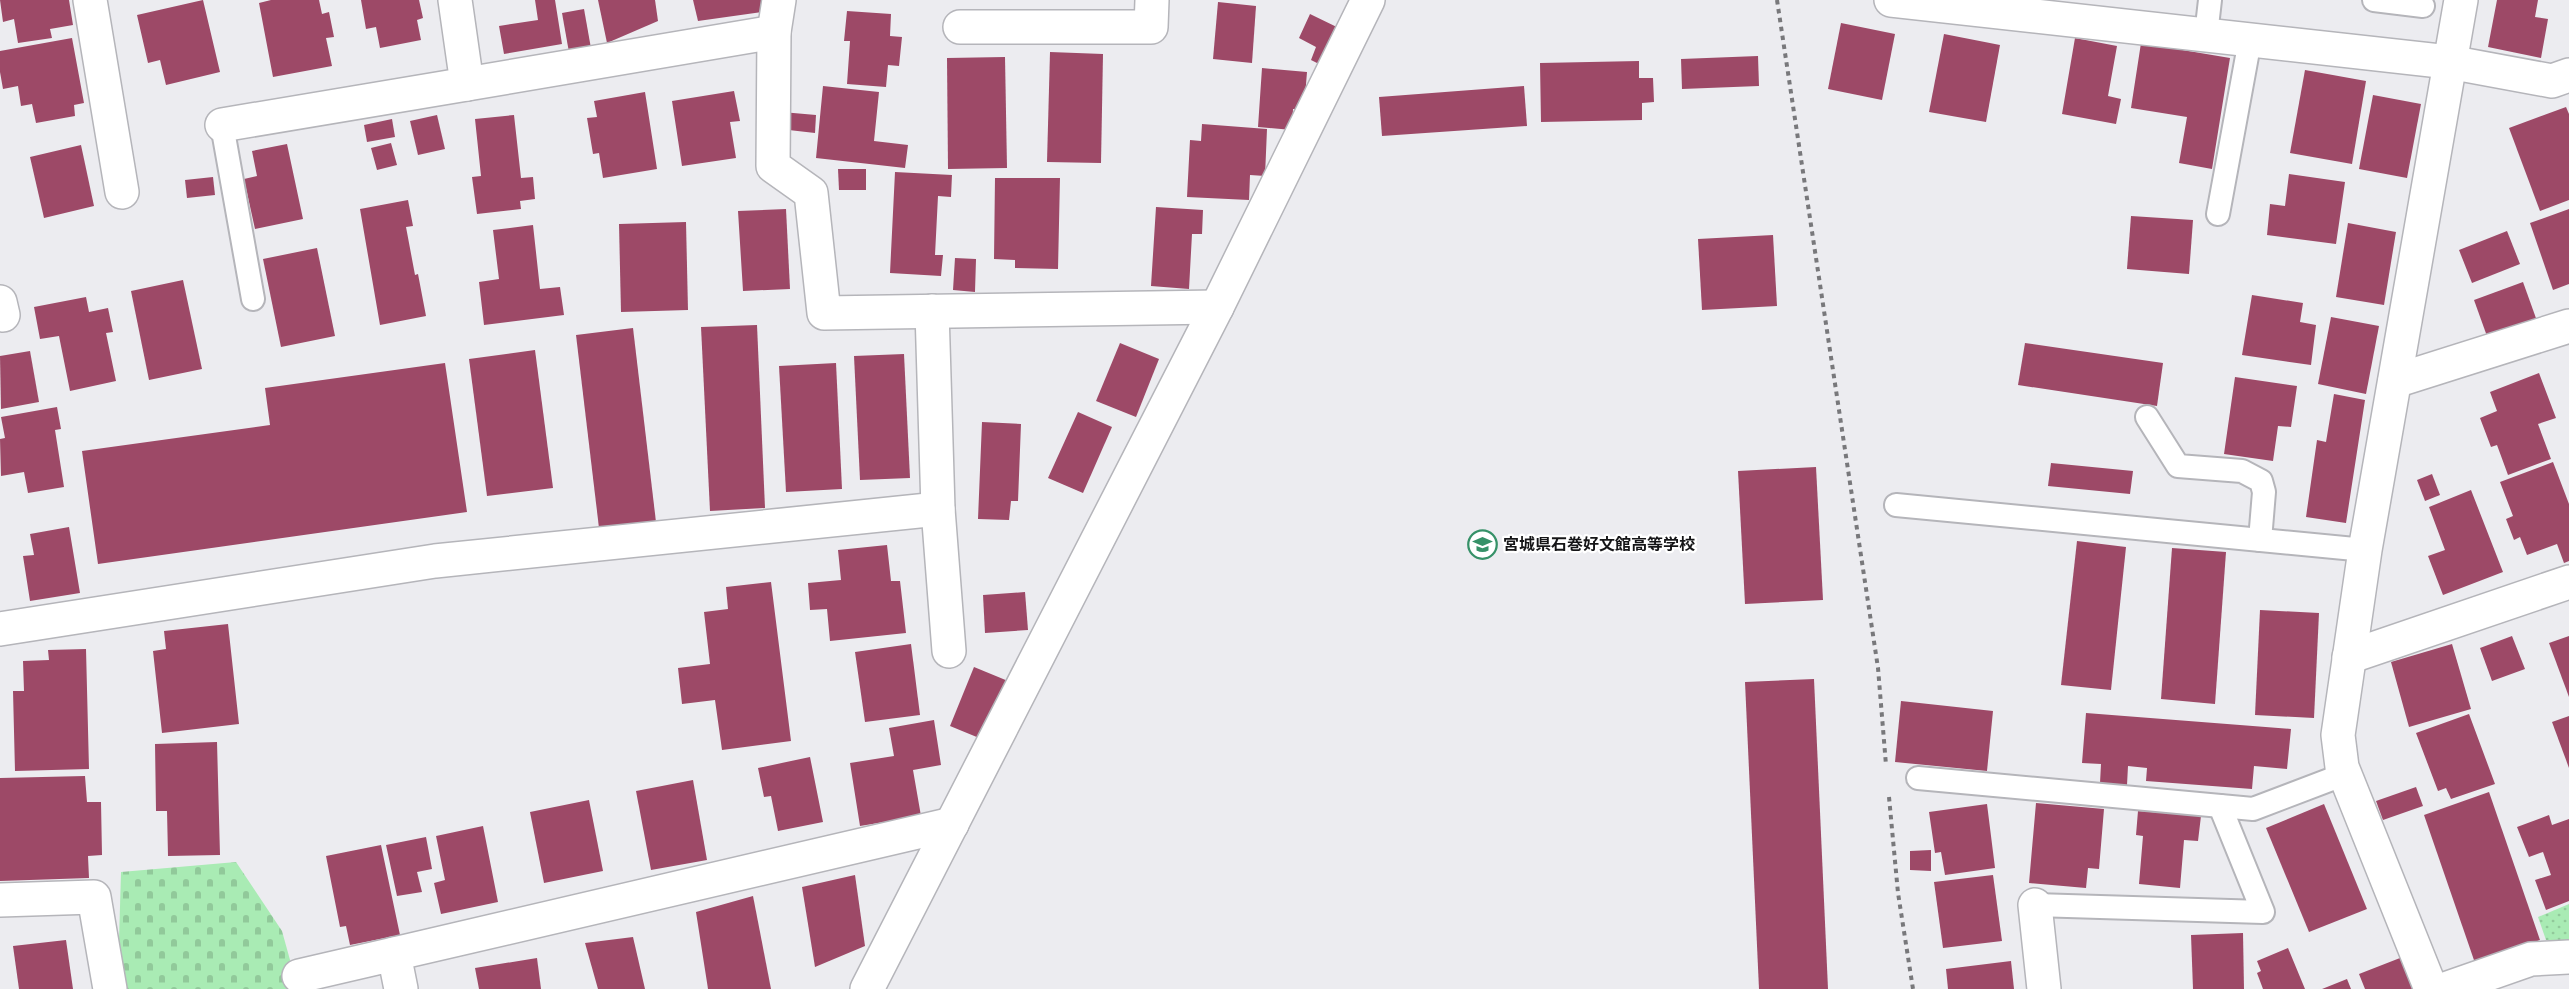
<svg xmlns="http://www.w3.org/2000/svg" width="2569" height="989" viewBox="0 0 2569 989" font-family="'Roboto Condensed','Noto Sans JP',sans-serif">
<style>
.cemetery{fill:url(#cemetery-stones)}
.park{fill:url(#park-dots)}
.building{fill:#9d4967}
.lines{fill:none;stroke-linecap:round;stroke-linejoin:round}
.lane-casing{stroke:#b5b5ba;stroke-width:26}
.street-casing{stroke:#b5b5ba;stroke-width:36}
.path{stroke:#78787b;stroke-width:4;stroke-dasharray:4.5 4.5;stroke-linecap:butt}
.lane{stroke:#fff;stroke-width:22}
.street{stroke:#fff;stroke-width:33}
.labels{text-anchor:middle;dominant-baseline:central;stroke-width:4.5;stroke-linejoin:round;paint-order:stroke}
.poi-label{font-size:16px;font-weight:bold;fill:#151517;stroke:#fff;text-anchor:start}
</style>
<defs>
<pattern id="cemetery-stones" width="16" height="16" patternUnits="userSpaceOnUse" patternTransform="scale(1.5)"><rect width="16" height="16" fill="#a9ebb4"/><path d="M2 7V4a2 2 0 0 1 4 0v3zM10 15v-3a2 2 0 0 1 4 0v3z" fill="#91c99a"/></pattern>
<pattern id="park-dots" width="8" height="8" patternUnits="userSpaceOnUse" patternTransform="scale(1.5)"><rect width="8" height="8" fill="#a9ebb4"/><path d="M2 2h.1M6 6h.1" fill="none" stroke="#91c99a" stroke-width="1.8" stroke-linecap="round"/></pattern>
</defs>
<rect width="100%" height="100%" fill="#ececf0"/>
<polygon class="cemetery" points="236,862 282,931 298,989 120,989 118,975 121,872"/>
<polygon class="park" points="2569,904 2569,940 2546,940 2538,917"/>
<g class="building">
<polygon points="0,0 69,0 73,25 50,29 52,38 18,43 14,19 3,22"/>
<polygon points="203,0 220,72 166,85 160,60 148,63 137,15"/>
<polygon points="271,0 319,0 322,14 329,12 334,37 326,38 332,66 273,77 259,3"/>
<polygon points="361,0 419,0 423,18 417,20 421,40 380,48 376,27 366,29"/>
<polygon points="535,0 555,0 562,44 504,54 499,26 538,20"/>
<polygon points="598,0 655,0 658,21 607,43"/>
<polygon points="693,0 763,0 762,12 698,21"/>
<polygon points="2497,0 2538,0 2535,17 2548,19 2541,58 2488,47"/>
<polygon points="1218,2 1256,6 1252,63 1213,59"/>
<polygon points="584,9 592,54 570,58 562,13"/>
<polygon points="847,11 891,14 890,36 902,37 899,66 888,65 886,87 847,84 850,41 844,41"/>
<polygon points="1310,14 1345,31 1327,68 1311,60 1316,47 1299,38"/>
<polygon points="1841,23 1895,34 1882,100 1828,89"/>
<polygon points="1944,34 2000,45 1986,122 1929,112"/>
<polygon points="72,38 84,103 74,105 75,116 36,123 32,104 21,106 18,86 3,89 0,72 0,51"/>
<polygon points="2075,38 2117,46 2108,96 2121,99 2116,124 2062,114"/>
<polygon points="2141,43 2230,58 2212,169 2179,163 2187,117 2131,108"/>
<polygon points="1050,52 1103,54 1101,163 1047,162"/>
<polygon points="1758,56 1759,86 1682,89 1681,59"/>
<polygon points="1005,57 1007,168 948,169 947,58"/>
<polygon points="1639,61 1639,78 1653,78 1654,102 1642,103 1642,120 1541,122 1540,63"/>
<polygon points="1262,68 1307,72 1304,109 1293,109 1292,130 1258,127"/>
<polygon points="2305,70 2366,81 2352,164 2290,153"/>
<polygon points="823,86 879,92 874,141 908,145 905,168 816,158"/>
<polygon points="1524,86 1527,126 1382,136 1379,97"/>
<polygon points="734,91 740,121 730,122 736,158 682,166 672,101"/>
<polygon points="645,92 657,169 603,178 599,153 593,154 587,118 597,117 594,101"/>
<polygon points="2373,95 2421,104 2407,178 2359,169"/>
<polygon points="2566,107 2569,114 2569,200 2540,211 2509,128"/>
<polygon points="782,112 816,115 815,133 780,129"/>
<polygon points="437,115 445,149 418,155 410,121"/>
<polygon points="514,115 521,178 533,177 535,199 520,201 521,209 477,214 472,177 481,176 475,119"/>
<polygon points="392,119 395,137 367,142 364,125"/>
<polygon points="1202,124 1267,129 1265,176 1250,175 1249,200 1187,197 1190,140 1201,141"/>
<polygon points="391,143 397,165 377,170 371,148"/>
<polygon points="287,144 303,219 255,229 244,179 257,176 252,151"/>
<polygon points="81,145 94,206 44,218 30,157"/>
<polygon points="838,169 866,169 866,190 839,190"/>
<polygon points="895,172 952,175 951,197 938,196 935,255 943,255 941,276 890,273"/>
<polygon points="2289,174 2345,182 2336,244 2267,235 2270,204 2285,206"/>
<polygon points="213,177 215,195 187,198 185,180"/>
<polygon points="995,178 1060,178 1058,269 1015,268 1015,260 994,259"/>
<polygon points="408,200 413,226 406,227 415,275 418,274 426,316 380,325 360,209"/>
<polygon points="1156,207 1203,210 1202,234 1192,234 1189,289 1151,286"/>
<polygon points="786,209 790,289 743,291 738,211"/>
<polygon points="2569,209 2569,284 2553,290 2530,223"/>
<polygon points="2131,216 2193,220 2189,274 2127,269"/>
<polygon points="686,222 688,310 621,312 619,224"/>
<polygon points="2348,223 2396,232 2384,305 2336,297"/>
<polygon points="533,225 540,289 560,287 564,315 484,325 479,282 499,279 493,230"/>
<polygon points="2507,231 2520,264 2472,283 2459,250"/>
<polygon points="1773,235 1777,306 1702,310 1698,239"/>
<polygon points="317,248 335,336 281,347 263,259"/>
<polygon points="955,258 976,259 975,292 953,290"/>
<polygon points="183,280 202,369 149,380 131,291"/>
<polygon points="2523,282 2537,321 2488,339 2474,300"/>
<polygon points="2252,295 2303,303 2300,322 2316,325 2311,365 2242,355"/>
<polygon points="86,297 89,312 108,308 113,332 106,333 116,381 70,391 59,336 40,339 34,307"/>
<polygon points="2331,317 2379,326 2366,394 2318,384"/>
<polygon points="757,325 765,508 710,511 701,327"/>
<polygon points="633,328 656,522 599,528 576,335"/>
<polygon points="1120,343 1159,359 1136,417 1096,401"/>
<polygon points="2025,343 2163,363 2157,406 2018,385"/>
<polygon points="535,350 553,488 487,496 469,359"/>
<polygon points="30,351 39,402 1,409 0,356"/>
<polygon points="904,354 910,478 860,480 854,356"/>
<polygon points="445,363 467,512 98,564 82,451 270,425 265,388"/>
<polygon points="836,363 842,489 786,492 779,366"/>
<polygon points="2539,373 2556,418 2538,424 2551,459 2508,475 2497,445 2491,447 2480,418 2497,411 2490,392"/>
<polygon points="2235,377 2297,386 2291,427 2278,426 2273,461 2224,454"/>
<polygon points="2334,394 2365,400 2346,523 2306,517 2317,440 2326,442"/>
<polygon points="57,407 61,429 55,430 64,487 28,493 24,472 1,476 0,439 5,438 1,417"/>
<polygon points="1078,412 1112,427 1083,493 1048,478"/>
<polygon points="982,422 1021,424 1018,501 1011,501 1009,520 978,519"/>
<polygon points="2553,462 2569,504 2569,561 2564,563 2557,544 2527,555 2520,537 2514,540 2506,519 2513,516 2500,482"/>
<polygon points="2051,463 2133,471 2130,494 2048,486"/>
<polygon points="1816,467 1823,600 1745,604 1738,471"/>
<polygon points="2432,474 2440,495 2425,501 2417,480"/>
<polygon points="2471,490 2503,572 2443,595 2428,556 2445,550 2429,507"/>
<polygon points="69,527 80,593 30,601 23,556 34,555 30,534"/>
<polygon points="2077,541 2126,547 2111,690 2061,685"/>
<polygon points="887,545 891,581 900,581 906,633 830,641 827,609 810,610 808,583 841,580 838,550"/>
<polygon points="2172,548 2226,552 2215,704 2161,699"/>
<polygon points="771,582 791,741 722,750 715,700 682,704 678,668 710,664 704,612 728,609 726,587"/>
<polygon points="1025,592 1028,630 985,633 983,595"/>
<polygon points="2260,610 2319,613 2314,718 2255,715"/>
<polygon points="228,624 239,724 162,733 153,651 166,649 164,631"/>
<polygon points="2512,636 2525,669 2492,681 2480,648"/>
<polygon points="2569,636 2569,697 2549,643"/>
<polygon points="911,644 920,715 865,722 855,652"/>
<polygon points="2452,644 2471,709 2409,727 2391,662"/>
<polygon points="86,649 89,769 15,771 13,691 24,691 23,661 49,660 48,650"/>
<polygon points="974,667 1008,681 984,740 950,726"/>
<polygon points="1814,679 1828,989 1759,989 1745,682"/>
<polygon points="1901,701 1993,711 1987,771 1895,762"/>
<polygon points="2086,713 2291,729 2287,769 2254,766 2252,789 2146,781 2147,768 2128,766 2127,785 2100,783 2101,764 2082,763"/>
<polygon points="2469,714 2495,784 2451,799 2446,788 2438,791 2416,733"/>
<polygon points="2569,716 2569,768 2552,722"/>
<polygon points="934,720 941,765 913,770 921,816 860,826 850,763 894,756 889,728"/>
<polygon points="217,742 220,855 168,856 167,811 156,811 155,744"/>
<polygon points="810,757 823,822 778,831 771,796 764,797 758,768"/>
<polygon points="85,776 87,802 101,802 102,855 88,856 89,878 0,881 0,778"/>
<polygon points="693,780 707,860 651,870 636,791"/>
<polygon points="2416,787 2423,806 2383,820 2376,801"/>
<polygon points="2489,792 2540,940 2475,963 2424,815"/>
<polygon points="589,800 603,871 544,883 530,812"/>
<polygon points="2036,803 2104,809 2099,869 2088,868 2086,888 2029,883"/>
<polygon points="1987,804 1995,868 1945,875 1941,852 1935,853 1929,812"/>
<polygon points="2324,804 2367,909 2309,932 2266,828"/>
<polygon points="2138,811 2201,816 2198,841 2184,840 2180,888 2139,884 2143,836 2136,835"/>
<polygon points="2549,815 2552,825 2569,819 2569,901 2546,910 2535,880 2551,875 2543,852 2529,857 2517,827"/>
<polygon points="483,826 498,902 441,914 434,883 445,880 436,836"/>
<polygon points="426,837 432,869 417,872 422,892 397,896 386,845"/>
<polygon points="381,845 400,935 350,945 346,926 340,927 326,856"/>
<polygon points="1931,850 1931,871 1910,870 1910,851"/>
<polygon points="855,875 865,946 815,967 802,887"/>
<polygon points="1993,875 2002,941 1943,948 1934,882"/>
<polygon points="753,896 771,989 708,989 696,912"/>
<polygon points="2243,933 2244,989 2193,989 2191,935"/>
<polygon points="633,937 645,989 598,989 585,943"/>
<polygon points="66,940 73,989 19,989 13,946"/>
<polygon points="2288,948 2305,989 2263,989 2257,973 2261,971 2257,961"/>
<polygon points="537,958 541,989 479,989 475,968"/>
<polygon points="2400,958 2413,989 2365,989 2359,974"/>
<polygon points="2011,961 2014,989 1948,989 1946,969"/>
<polygon points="2347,979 2351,989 2322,989"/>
</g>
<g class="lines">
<defs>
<g id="lane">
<polyline points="2374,0 2423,6"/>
<polyline points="2206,35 2210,0"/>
<polyline points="222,125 253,299"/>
<polyline points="2218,214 2250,40"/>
<polyline points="2147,417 2178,466 2242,471 2261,481 2264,492 2260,540"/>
<polyline points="1896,505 2365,550"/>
<polyline points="1918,778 2253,809 2345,774"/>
<polyline points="2035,905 2263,912 2220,806"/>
</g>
<g id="street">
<polyline points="90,0 122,192"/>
<polyline points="779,0 774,32 773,166 811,193 824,313 1217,307"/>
<polyline points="1891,0 2449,62 2552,81 2569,75"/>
<polyline points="960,27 1151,27 1152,0"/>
<polyline points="467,84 774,32"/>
<polyline points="222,125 467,84 455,0"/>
<polyline points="0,302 3,315"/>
<polyline points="932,311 938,509 949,651"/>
<polyline points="2395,381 2569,326"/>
<polyline points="0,629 435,561 938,509"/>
<polyline points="2349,657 2569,582"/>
<polyline points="0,900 94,897 110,989"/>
<polyline points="2035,905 2044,989"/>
<polyline points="299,976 394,954"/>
<polyline points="401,989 394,954 952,824"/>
<polyline points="867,989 1217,307 1368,0"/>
<polyline points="2431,989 2342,767 2338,735 2365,550 2461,0"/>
<polyline points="2445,989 2531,959 2569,957"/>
</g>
</defs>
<use href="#lane" class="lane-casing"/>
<use href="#street" class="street-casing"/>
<g class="path">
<polyline points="1777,0 1878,668 1886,765"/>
<polyline points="1889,797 1898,893 1913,989"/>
</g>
<use href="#lane" class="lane"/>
<use href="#street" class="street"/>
</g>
<defs>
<symbol id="school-ring" viewBox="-11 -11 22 22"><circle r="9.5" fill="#fff" stroke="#369168" stroke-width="1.5"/><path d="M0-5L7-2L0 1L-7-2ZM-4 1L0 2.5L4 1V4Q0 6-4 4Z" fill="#369168"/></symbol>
</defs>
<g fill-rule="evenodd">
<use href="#school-ring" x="1466" y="528" width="33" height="33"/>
</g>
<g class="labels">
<g class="poi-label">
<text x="1503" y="544">宮城県石巻好文館高等学校</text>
</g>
</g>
</svg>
